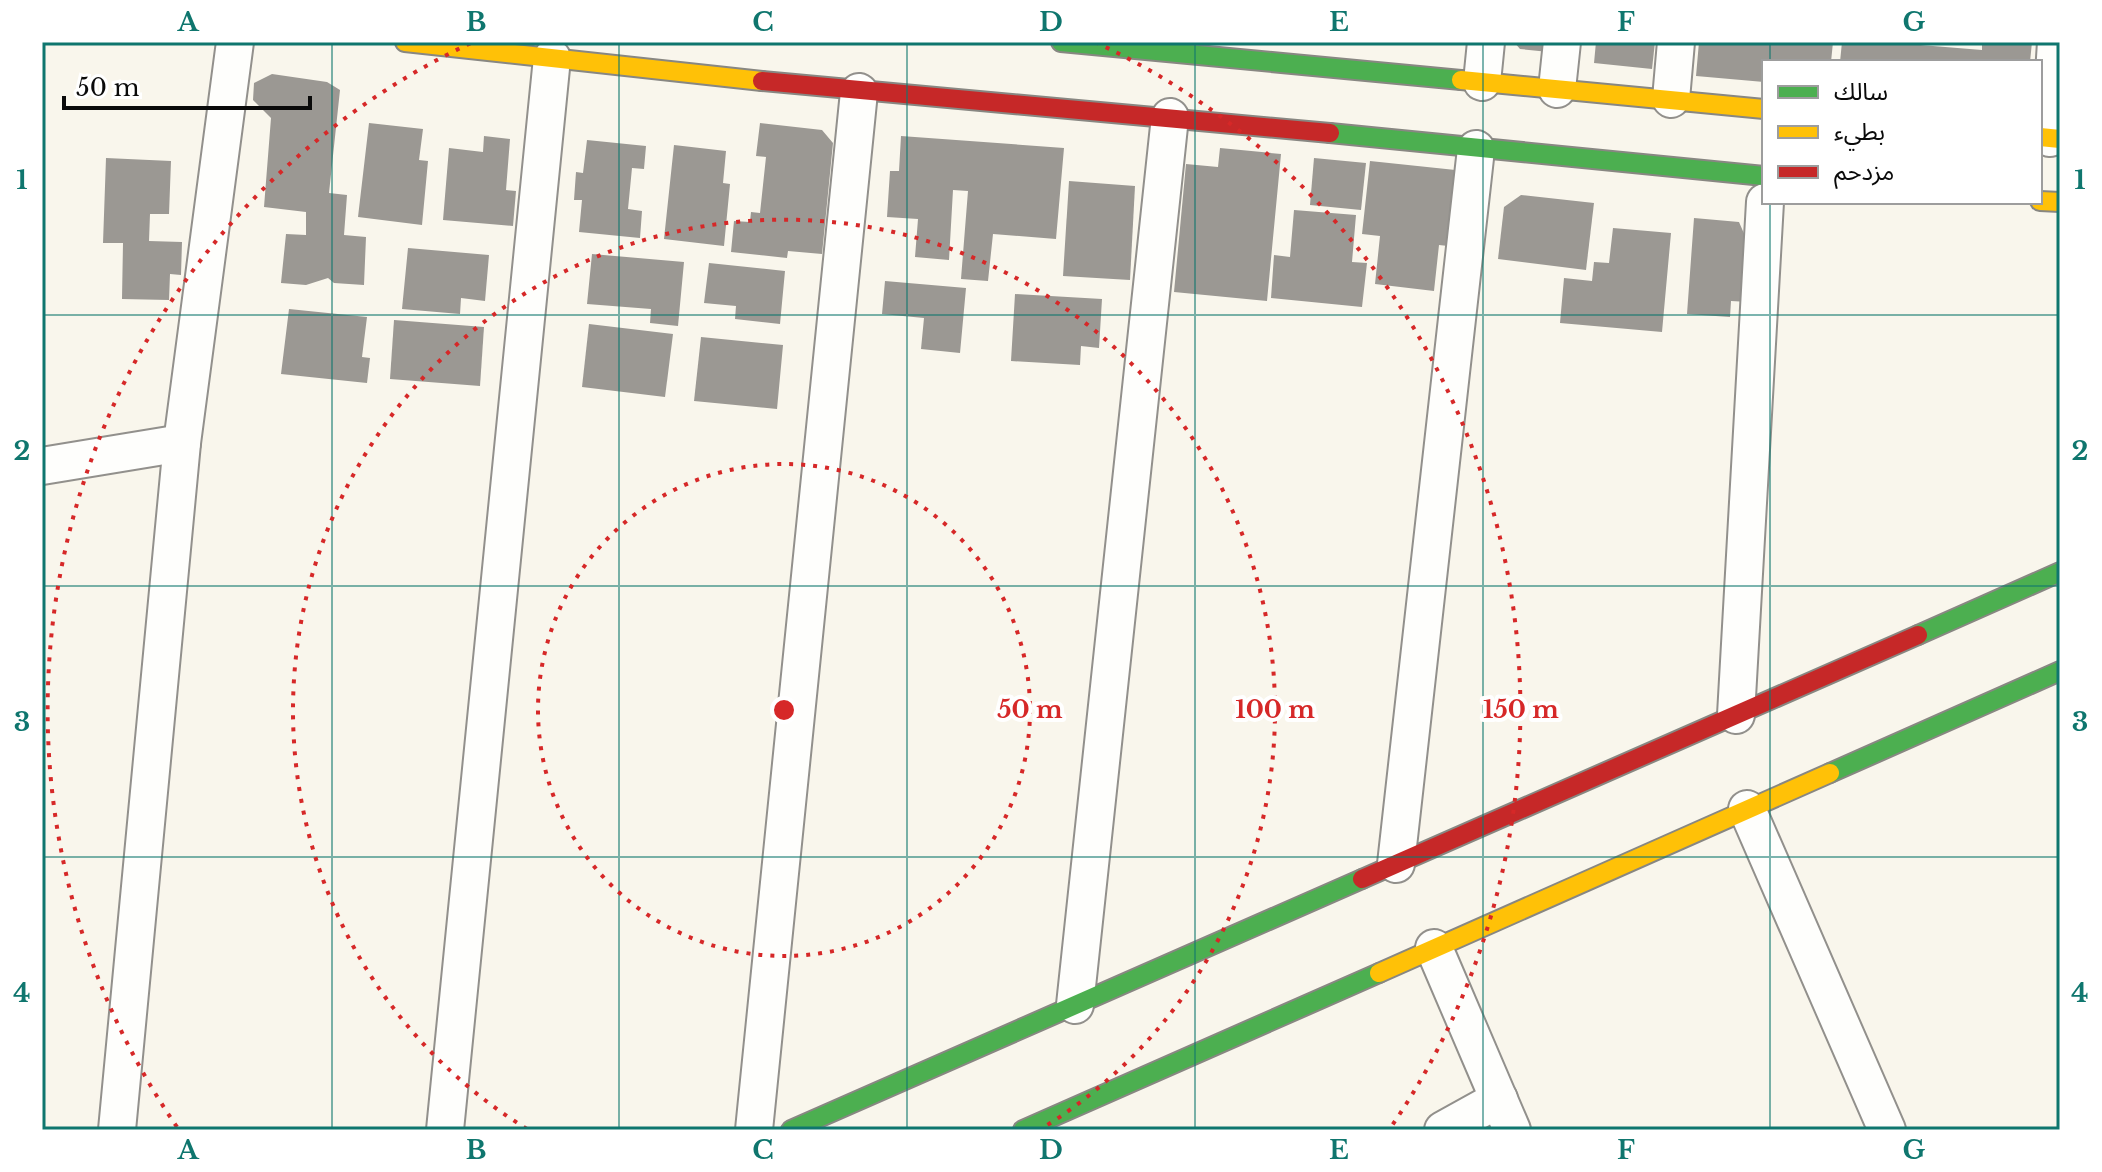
<svg xmlns="http://www.w3.org/2000/svg" width="2102" height="1172" viewBox="0 0 2102 1172" font-family="'Libre Baskerville','Noto Sans Arabic',serif">
<style>
.building{fill:#9b9893}
.lines{fill:none;stroke-linecap:round;stroke-linejoin:round}
.street-casing{stroke:#92908c;stroke-width:40}
.fast-casing{stroke:#888782;stroke-width:22}
.slow-casing{stroke:#888782;stroke-width:22}
.jam-casing{stroke:#888782;stroke-width:22}
.street{stroke:#fefefc;stroke-width:36}
.fast{stroke:#4caf50;stroke-width:18}
.slow{stroke:#ffc107;stroke-width:18}
.jam{stroke:#c62828;stroke-width:18}
.grid{fill:none;stroke:#0f766e;stroke-width:2;stroke-opacity:0.55}
.ring{fill:none;stroke:#d62828;stroke-width:4;stroke-dasharray:4 8}
.centre{fill:#d62828;stroke:#fff;stroke-width:4}
.ring-label{font-size:24px;text-anchor:middle;font-weight:bold;fill:#d62828;stroke:#fff;stroke-width:8;stroke-linejoin:round;paint-order:stroke}
.neatline{fill:none;stroke:#0f766e;stroke-width:3}
.grid-label{font-size:26px;text-anchor:middle;font-weight:bold;fill:#0f766e}
</style>
<rect width="100%" height="100%" fill="#f9f6ec"/>
<g class="building">
<polygon points="1514,42 1550,42 1549,52 1520,49"/>
<polygon points="1596,42 1655,42 1652,69 1594,63"/>
<polygon points="1699,42 1833,42 1831,62 1764,62 1764,82 1696,76"/>
<polygon points="1842,42 1884,42 1982,50 1982,42 2032,42 2030,62 1840,62"/>
<polygon points="272,74 327,82 340,90 329,193 347,195 344,235 366,237 364,285 334,283 328,278 306,285 281,283 286,234 306,235 306,212 264,207 271,118 253,100 254,83"/>
<polygon points="369,123 423,129 419,160 428,161 422,225 358,217"/>
<polygon points="760,123 822,130 833,143 822,254 788,251 787,258 731,252 734,221 750,222 751,212 760,213 766,157 756,156"/>
<polygon points="484,136 510,139 506,190 516,191 513,226 443,220 449,148 483,152"/>
<polygon points="901,136 1064,148 1056,239 993,234 988,281 961,279 968,191 953,190 949,260 915,257 918,219 887,217 890,171 899,171"/>
<polygon points="587,140 646,146 644,169 632,168 628,209 642,211 640,238 579,232 582,200 574,200 576,172 583,173"/>
<polygon points="674,145 726,151 723,183 730,184 724,246 664,239"/>
<polygon points="1220,148 1281,154 1267,301 1174,292 1186,164 1218,167"/>
<polygon points="106,158 171,161 169,214 150,214 149,241 182,242 181,275 170,274 169,300 122,299 123,243 103,243"/>
<polygon points="1314,158 1366,163 1361,210 1310,205"/>
<polygon points="1370,161 1465,171 1457,247 1439,245 1434,291 1375,284 1380,236 1362,234"/>
<polygon points="1069,181 1135,186 1130,280 1063,276"/>
<polygon points="1521,195 1594,203 1586,270 1498,259 1504,207"/>
<polygon points="1294,210 1356,215 1352,262 1367,263 1362,307 1271,298 1274,255 1290,257"/>
<polygon points="1694,218 1739,222 1752,252 1749,302 1731,301 1730,317 1687,314"/>
<polygon points="1613,228 1671,233 1662,332 1560,323 1564,278 1592,281 1594,262 1609,263"/>
<polygon points="408,248 489,255 485,301 461,298 460,314 402,309"/>
<polygon points="592,254 684,262 678,326 650,323 651,309 587,304"/>
<polygon points="709,263 785,271 780,324 735,319 736,306 704,303"/>
<polygon points="885,281 966,288 960,353 921,349 924,318 882,314"/>
<polygon points="1015,294 1102,299 1099,348 1081,346 1080,365 1011,361"/>
<polygon points="289,309 367,317 362,357 370,358 367,383 281,374"/>
<polygon points="394,320 484,327 480,386 390,379"/>
<polygon points="589,324 673,334 665,397 582,387"/>
<polygon points="701,337 783,345 777,409 694,401"/>
</g>
<g class="lines">
<defs>
<g id="street">
<polyline points="1482,82 1486,42"/>
<polyline points="1557,89 1562,42"/>
<polyline points="1671,99 1676,42"/>
<polyline points="2050,138 2056,42"/>
<polyline points="42,466 182,443"/>
<polyline points="1736,715 1765,202"/>
<polyline points="1747,809 1887,1130"/>
<polyline points="1396,864 1476,149"/>
<polyline points="1434,948 1512,1130"/>
<polyline points="1075,1005 1170,117"/>
<polyline points="117,1130 182,443 235,42"/>
<polyline points="445,1130 552,58"/>
<polyline points="754,1130 859,92"/>
<polyline points="1443,1130 1499,1099"/>
</g>
<g id="fast">
<polyline points="1061,42 1461,80"/>
<polyline points="1330,133 1764,176"/>
<polyline points="1918,635 2060,572"/>
<polyline points="1830,773 2060,671"/>
<polyline points="791,1130 1362,879"/>
<polyline points="1023,1130 1379,973"/>
</g>
<g id="slow">
<polyline points="405,42 762,81"/>
<polyline points="1461,80 1764,109"/>
<polyline points="2040,137 2060,139"/>
<polyline points="2040,201 2060,202"/>
<polyline points="1379,973 1830,773"/>
</g>
<g id="jam">
<polyline points="762,81 1330,133"/>
<polyline points="1362,879 1918,635"/>
</g>
</defs>
<use href="#street" class="street-casing"/>
<use href="#fast" class="fast-casing"/>
<use href="#slow" class="slow-casing"/>
<use href="#jam" class="jam-casing"/>
<use href="#street" class="street"/>
<use href="#fast" class="fast"/>
<use href="#slow" class="slow"/>
<use href="#jam" class="jam"/>
</g>
<path class="grid" d="M332 42V1130M619 42V1130M907 42V1130M1195 42V1130M1483 42V1130M1770 42V62M1770 202V1130M42 315H2060M42 586H2060M42 857H2060"/>
<g class="ring">
<circle cx="784" cy="710" r="246"/>
<path d="M527 1129A491 491 0 1 1 1041 1129"/>
<path d="M177 1127A737 737 0 0 1 473 42M1095 42A737 737 0 0 1 1391 1127"/>
</g>
<circle cx="784" cy="710" r="12" class="centre"/>
<g class="ring-label">
<text x="1030" y="718">50 m</text>
<text x="1275" y="718">100 m</text>
<text x="1521" y="718">150 m</text>
</g>
<rect width="2102" height="1172" fill="none" stroke="#ffffff" stroke-width="88"/>
<rect x="1762" y="60" width="280" height="144" fill="#ffffff" stroke="#9d9d9d" stroke-width="2"/>
<rect x="1778" y="86" width="40" height="12" fill="#4caf50" stroke="#9d9d9d" stroke-width="2"/>
<text x="1834" y="100" font-size="24" fill="#0a0a0a">سالك</text>
<rect x="1778" y="126" width="40" height="12" fill="#ffc107" stroke="#9d9d9d" stroke-width="2"/>
<text x="1834" y="140" font-size="24" fill="#0a0a0a">بطيء</text>
<rect x="1778" y="166" width="40" height="12" fill="#c62828" stroke="#9d9d9d" stroke-width="2"/>
<text x="1834" y="180" font-size="24" fill="#0a0a0a">مزدحم</text>
<path d="M64 96v12h246v-12" fill="none" stroke="#0a0a0a" stroke-width="4"/>
<text x="76" y="96" font-size="24" fill="#0a0a0a" stroke="#ffffff" stroke-width="6" paint-order="stroke">50 m</text>
<rect x="44" y="44" width="2014" height="1084" class="neatline"/>
<g class="grid-label">
<text x="188" y="31">A</text>
<text x="476" y="31">B</text>
<text x="763" y="31">C</text>
<text x="1051" y="31">D</text>
<text x="1339" y="31">E</text>
<text x="1626" y="31">F</text>
<text x="1914" y="31">G</text>
<text x="22" y="189">1</text>
<text x="2080" y="189">1</text>
<text x="22" y="460">2</text>
<text x="2080" y="460">2</text>
<text x="22" y="731">3</text>
<text x="2080" y="731">3</text>
<text x="22" y="1002">4</text>
<text x="2080" y="1002">4</text>
<text x="188" y="1159">A</text>
<text x="476" y="1159">B</text>
<text x="763" y="1159">C</text>
<text x="1051" y="1159">D</text>
<text x="1339" y="1159">E</text>
<text x="1626" y="1159">F</text>
<text x="1914" y="1159">G</text>
</g>
</svg>
